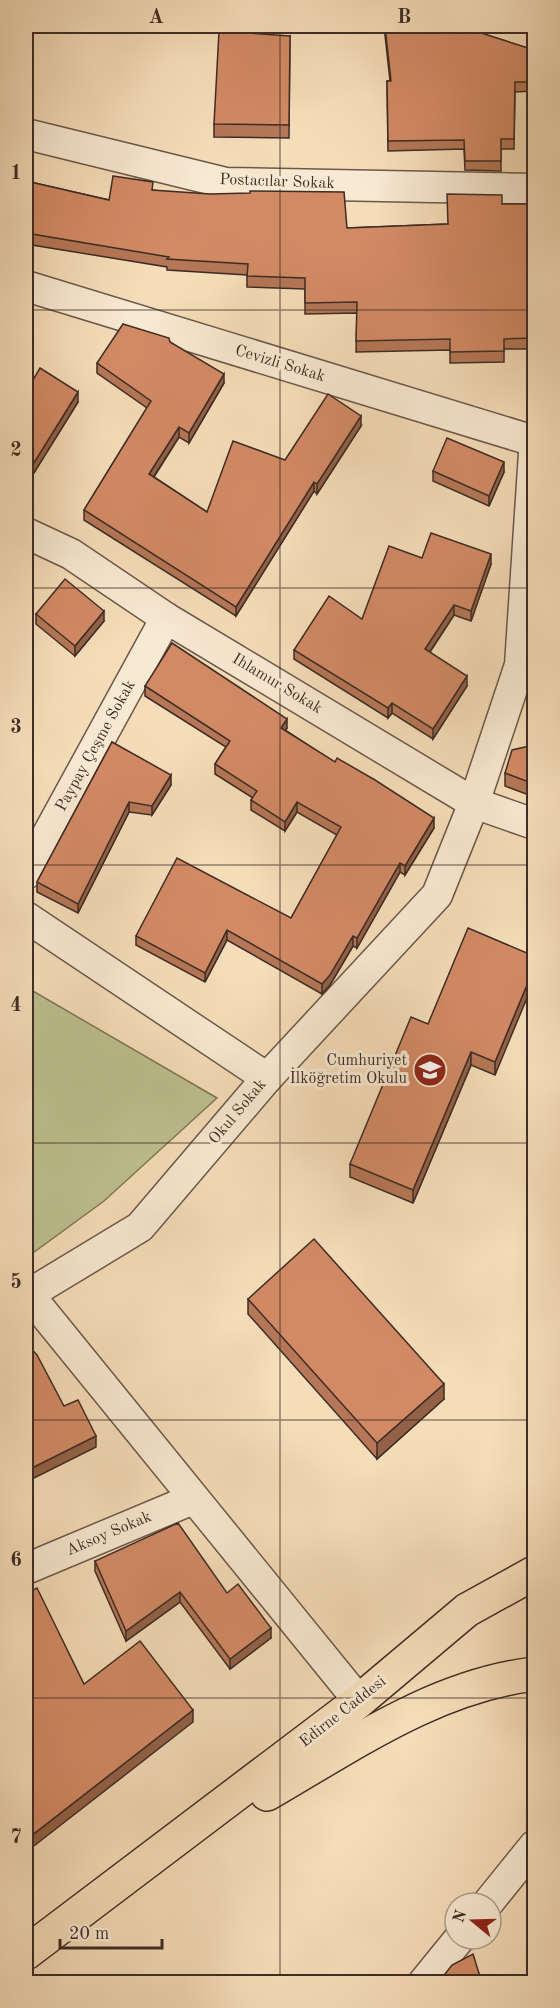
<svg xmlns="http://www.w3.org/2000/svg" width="560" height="2008" viewBox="0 0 560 2008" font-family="'Old Standard TT',serif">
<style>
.green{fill:#bdc08e;stroke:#7e765a;stroke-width:1.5}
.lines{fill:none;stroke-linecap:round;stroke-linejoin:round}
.minor-casing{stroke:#6c584a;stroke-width:33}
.primary-casing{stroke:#3e2c25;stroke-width:36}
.minor{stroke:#f8e9d2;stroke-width:30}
.primary{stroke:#f5ddb9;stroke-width:33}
.wall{fill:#b57757;stroke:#3e2c25;stroke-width:1.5}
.shaded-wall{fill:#936147;stroke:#3e2c25;stroke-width:1.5}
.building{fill:#d28a65;stroke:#3e2c25;stroke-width:1.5}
.grid{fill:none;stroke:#3e2c25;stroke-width:1.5;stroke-opacity:0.55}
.labels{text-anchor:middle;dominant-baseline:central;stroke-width:6;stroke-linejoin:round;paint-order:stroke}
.street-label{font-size:16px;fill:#3e2c25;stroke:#f8e9d2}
.poi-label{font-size:16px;fill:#3e2c25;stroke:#f8e9d2;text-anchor:end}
.neatline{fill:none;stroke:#3e2c25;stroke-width:2}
.grid-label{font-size:20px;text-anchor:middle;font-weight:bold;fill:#3e2c25}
</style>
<rect width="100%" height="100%" fill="#f5ddb9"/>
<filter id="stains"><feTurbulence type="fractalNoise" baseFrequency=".00333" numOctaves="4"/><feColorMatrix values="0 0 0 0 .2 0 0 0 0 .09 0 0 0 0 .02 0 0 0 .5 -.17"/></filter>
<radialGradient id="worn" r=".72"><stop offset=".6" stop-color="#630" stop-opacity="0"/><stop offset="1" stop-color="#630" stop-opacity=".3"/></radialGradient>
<polygon class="green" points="26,987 217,1098 104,1201 26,1258"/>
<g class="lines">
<defs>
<g id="minor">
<polyline points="26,134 226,183 534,189"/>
<polyline points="26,286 534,441"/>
<polyline points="26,533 71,554 166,618 474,803 534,824"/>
<polyline points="26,874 166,618"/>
<polyline points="26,917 267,1078"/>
<polyline points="29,1295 359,1701"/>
<polyline points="26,1296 140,1227 267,1078 437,895 474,803 520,665 534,453"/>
<polyline points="26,1569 193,1499"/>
<polyline points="488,1903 534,1846"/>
<polyline points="424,1982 459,1939"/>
</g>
<g id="primary">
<path d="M267 1794C352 1745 435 1686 534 1674"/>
<polyline points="26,1953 359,1701 467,1610 534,1573"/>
</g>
</defs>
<use href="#minor" class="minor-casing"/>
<use href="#primary" class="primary-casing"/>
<use href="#minor" class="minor"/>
<use href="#primary" class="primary"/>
</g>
<g class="wall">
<polygon points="384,26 459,26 534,50 534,91 515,92 514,149 501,149 501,171 465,170 464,149 388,151 387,81 390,81"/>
<polygon points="290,36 289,138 214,137 214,124"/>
<polygon points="26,181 109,200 153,190 347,228 448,224 502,204 534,204 534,349 504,349 504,362 450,363 450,350 356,352 357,313 305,314 305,289 247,287 247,275 167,270 167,267 26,244"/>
<polygon points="170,342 224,383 189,443 179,437 154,477 207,512 285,460 361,426 317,494 314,491 236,616 84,520 84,510 147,408 97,373 97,363"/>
<polygon points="26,392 78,402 32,476 26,472"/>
<polygon points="433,471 504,472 489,506 433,481"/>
<polygon points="422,558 491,564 471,621 454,615 430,652 467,686 433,739 392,713 388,718 294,659 294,650 362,619"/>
<polygon points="36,614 104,621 75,656 36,624"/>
<polygon points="145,686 287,728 285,730 434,828 405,875 400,872 357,948 353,946 330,985 322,994 227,940 205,982 136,945 136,936 291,918 337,835 297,812 285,831 251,810 251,800 253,798 215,774 215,764 226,747 145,696"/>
<polygon points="112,742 171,785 152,815 129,812 78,913 37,892 37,882"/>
<polygon points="534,745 534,797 505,786 505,773"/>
<polygon points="534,956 495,1075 471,1065 413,1203 350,1177 350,1164 428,1024"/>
<polygon points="248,1299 444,1399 377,1459 248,1314"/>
<polygon points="95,1561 227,1593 271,1638 230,1669 180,1602 126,1641 95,1571"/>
</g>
<g class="shaded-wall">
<polygon points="224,374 224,383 189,443 189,433"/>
<polygon points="78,392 78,402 32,476 32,466"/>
<polygon points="361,416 361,426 317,494 317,484"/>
<polygon points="179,427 179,437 149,484 149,474"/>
<polygon points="504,462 504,472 489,506 489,496"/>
<polygon points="314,482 314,491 236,616 236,607"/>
<polygon points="491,554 491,564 471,621 471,611"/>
<polygon points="454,605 454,615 425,659 425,649"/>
<polygon points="104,611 104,621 75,656 75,646"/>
<polygon points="467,676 467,686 433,739 433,729"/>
<polygon points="392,703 392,713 388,718 388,708"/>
<polygon points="287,719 287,728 281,737 281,728"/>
<polygon points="171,775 171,785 152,815 152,806"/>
<polygon points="129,802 129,812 78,913 78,904"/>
<polygon points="297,802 297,812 285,831 285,822"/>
<polygon points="434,818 434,828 405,875 405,866"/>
<polygon points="400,863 400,872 357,948 357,938"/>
<polygon points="227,930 227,940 205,982 205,973"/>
<polygon points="353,936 353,946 330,985 322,994 322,984"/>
<polygon points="534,968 534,981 495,1075 495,1062"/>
<polygon points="471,1052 471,1065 413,1203 413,1190"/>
<polygon points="444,1384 444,1399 377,1459 377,1443"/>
<polygon points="96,1436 96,1447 26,1482 26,1471"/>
<polygon points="180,1592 180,1602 126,1641 126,1631"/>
<polygon points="271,1628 271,1638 230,1669 230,1659"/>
<polygon points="193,1710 193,1722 30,1849 30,1858 26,1860 26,1840"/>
</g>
<g class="building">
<polygon points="385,26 459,26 534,50 534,82 515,82 514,139 501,139 501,161 465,161 464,140 388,141 387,81 391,81"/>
<polygon points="219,31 290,36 289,125 214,124"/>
<polygon points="113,176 153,182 152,190 210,194 250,193 250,191 344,192 347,228 448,224 447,194 502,195 502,204 534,204 534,338 504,339 504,351 450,352 450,339 356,341 357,302 305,303 305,278 247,276 248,264 167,259 169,257 26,233 26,181 109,200"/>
<polygon points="123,324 169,338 170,342 224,374 189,433 179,427 149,474 207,512 233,441 285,460 328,394 361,416 317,484 314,482 236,607 84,510 151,401 97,363"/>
<polygon points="40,368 78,392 32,466 26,462 26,392"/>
<polygon points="447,438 504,462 489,496 433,471"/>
<polygon points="431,533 491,554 471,611 454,605 425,649 467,676 433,729 392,703 388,708 294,650 329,596 362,619 389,546 422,558"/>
<polygon points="65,579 104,611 75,646 36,614"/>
<polygon points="172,643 287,719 281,728 335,762 337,758 375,780 434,818 405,866 400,863 357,938 353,936 330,975 322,984 227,930 205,973 136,936 177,858 291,918 341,827 297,802 285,822 251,800 257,791 215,764 230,741 145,686"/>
<polygon points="112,742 171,775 152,806 129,802 78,904 37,882"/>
<polygon points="534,745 534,784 505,773 512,750"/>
<polygon points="468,928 534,956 534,968 495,1062 471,1052 413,1190 350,1164 411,1017 428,1024"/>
<polygon points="314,1239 444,1384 377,1443 248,1299"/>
<polygon points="26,1343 37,1355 64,1406 78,1400 96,1436 26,1471"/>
<polygon points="178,1523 227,1593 238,1584 271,1628 230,1659 180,1592 126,1631 95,1561"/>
<polygon points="37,1588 84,1684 140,1641 193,1710 26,1840 30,1846 26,1848 26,1594"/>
<polygon points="473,1954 482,1983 438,1983 452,1965"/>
</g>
<path class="grid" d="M280 26V1982M26 310H534M26 588H534M26 865H534M26 1143H534M26 1420H534M26 1698H534"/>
<defs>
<symbol id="school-disc" viewBox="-11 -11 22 22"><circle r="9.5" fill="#8f2418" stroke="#f8e9d2"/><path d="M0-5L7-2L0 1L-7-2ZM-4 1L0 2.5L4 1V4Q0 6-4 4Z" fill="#fff"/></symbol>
</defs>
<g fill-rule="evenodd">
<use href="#school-disc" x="411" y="1051" width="38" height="38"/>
</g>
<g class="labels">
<g class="street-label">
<text transform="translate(277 182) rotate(2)">Postacılar Sokak</text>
<text transform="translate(280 364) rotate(17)">Cevizli Sokak</text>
<text transform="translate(277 684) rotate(31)">Ihlamur Sokak</text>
<text transform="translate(96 746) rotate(-61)">Paypay Çeşme Sokak</text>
<text transform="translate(238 1112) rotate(-50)">Okul Sokak</text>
<text transform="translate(109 1534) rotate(-23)">Aksoy Sokak</text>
<text transform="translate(343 1712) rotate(-38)">Edirne Caddesi</text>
</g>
<g class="poi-label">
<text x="407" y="1061">Cumhuriyet<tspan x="407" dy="18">İlköğretim Okulu</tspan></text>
</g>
</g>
<rect width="560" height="2008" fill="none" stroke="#f5ddb9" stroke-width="66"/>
<g transform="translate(473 1921) rotate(289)"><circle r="28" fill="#f8e9d2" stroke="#ae9d8d" stroke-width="1.5"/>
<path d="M0-4.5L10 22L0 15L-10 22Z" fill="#8f2418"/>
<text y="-9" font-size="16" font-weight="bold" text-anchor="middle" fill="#3e2c25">N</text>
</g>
<path d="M60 1939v9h102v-9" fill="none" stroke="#3e2c25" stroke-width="3"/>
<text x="69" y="1939" font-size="18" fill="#3e2c25" stroke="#f8e9d2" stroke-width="4.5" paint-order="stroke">20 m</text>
<rect x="33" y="33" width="494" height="1942" class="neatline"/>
<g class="grid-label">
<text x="156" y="23">A</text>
<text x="404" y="23">B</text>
<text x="16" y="179">1</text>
<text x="16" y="456">2</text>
<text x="16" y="733">3</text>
<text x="16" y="1011">4</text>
<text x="16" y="1288">5</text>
<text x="16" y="1566">6</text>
<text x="16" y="1843">7</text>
</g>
<rect width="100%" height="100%" filter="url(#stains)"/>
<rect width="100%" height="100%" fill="url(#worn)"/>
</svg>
